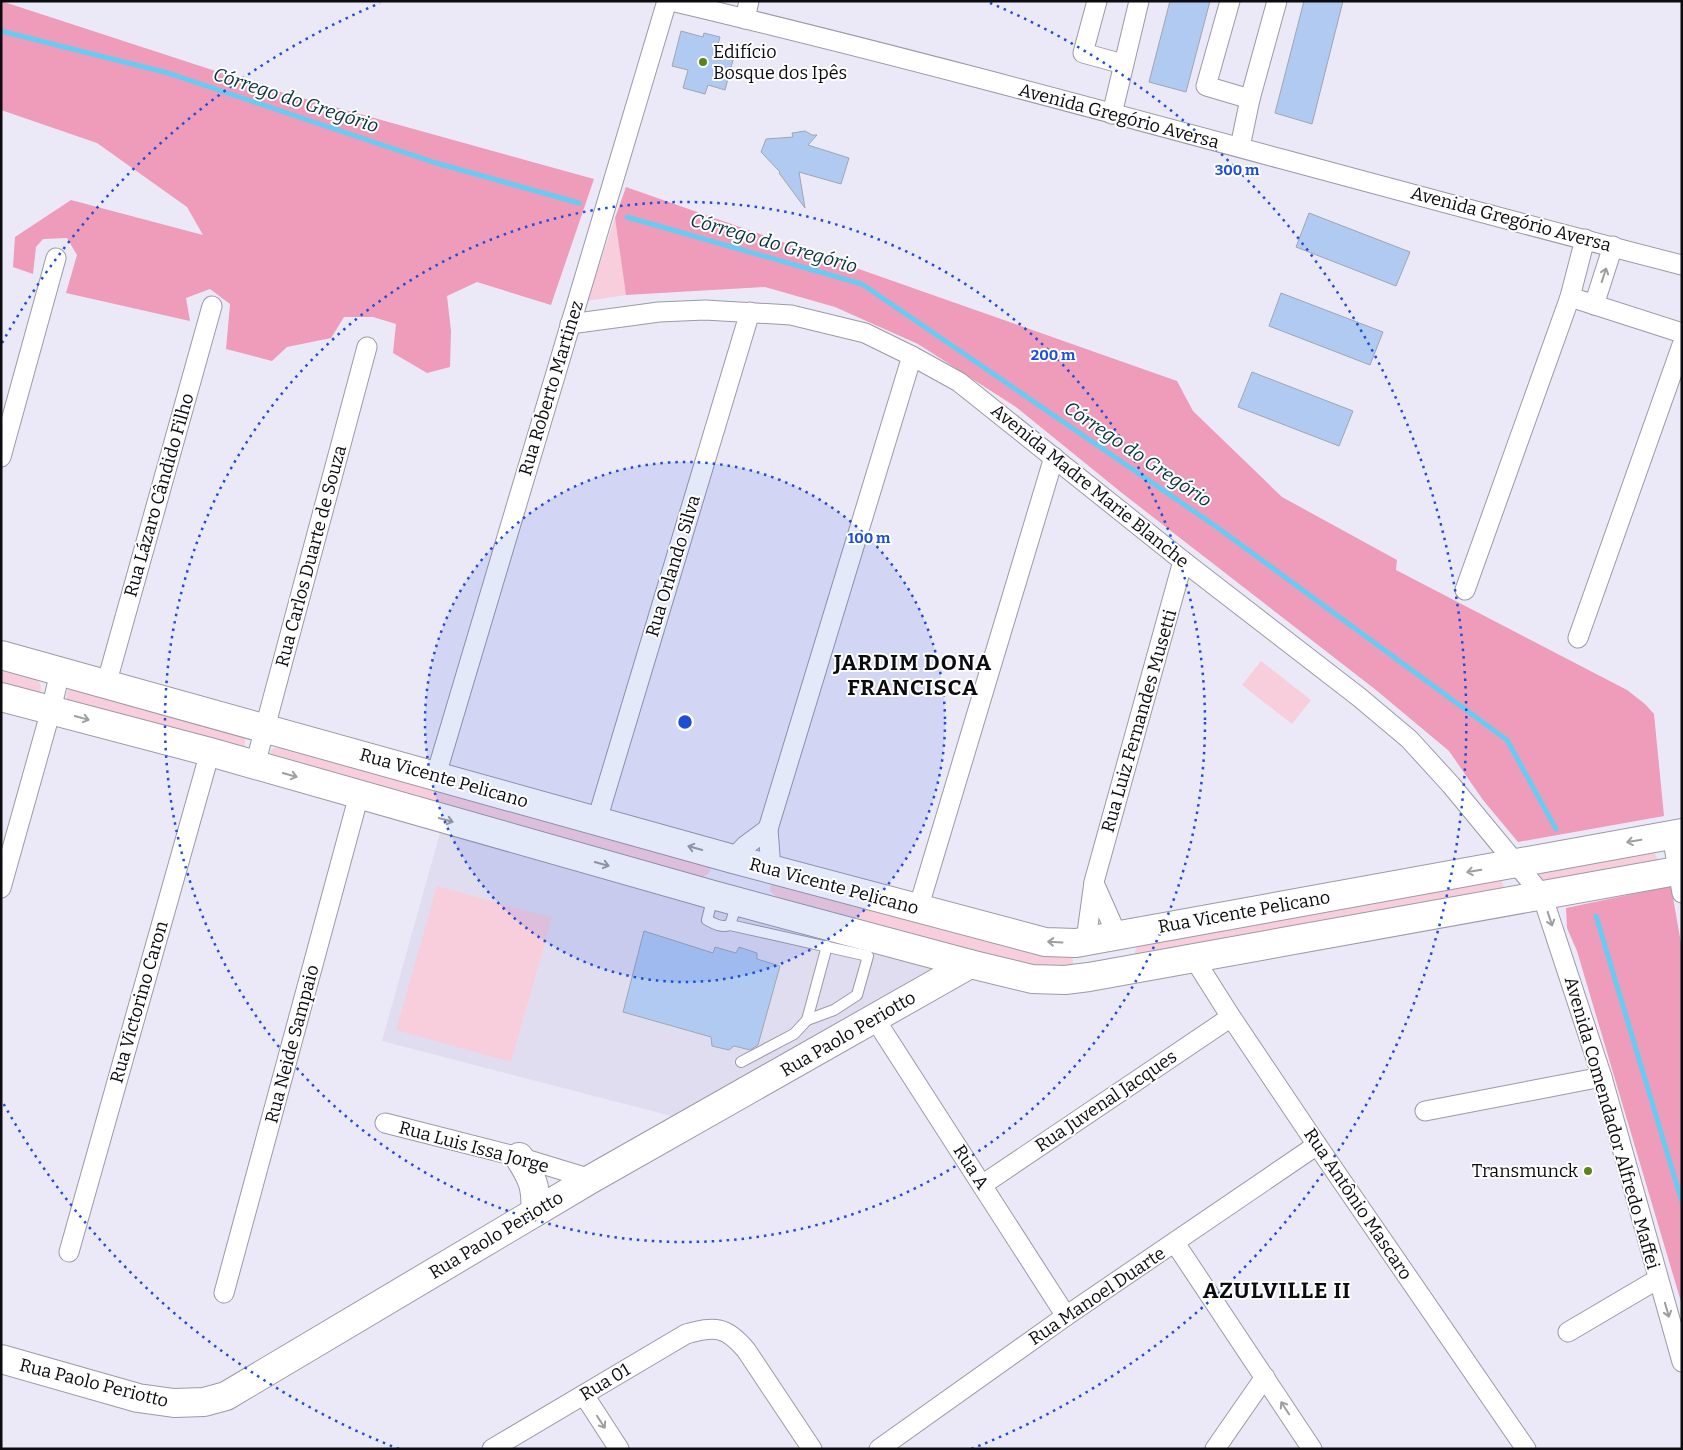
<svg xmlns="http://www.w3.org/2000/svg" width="1683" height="1450" viewBox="0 0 1683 1450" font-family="Bitter,serif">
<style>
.built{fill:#e0ddf1}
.green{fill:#f8cedc}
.forest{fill:#ef9bba}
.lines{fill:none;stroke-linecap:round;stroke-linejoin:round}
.stream{stroke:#6acbf2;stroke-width:5}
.building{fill:#b0caf2;stroke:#9fa6b1}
.lane-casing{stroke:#9b9aa6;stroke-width:12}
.street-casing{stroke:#9b9aa6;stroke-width:21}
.secondary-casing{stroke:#9b9aa6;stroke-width:30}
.lane{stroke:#fff;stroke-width:10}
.street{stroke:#fff;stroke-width:19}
.secondary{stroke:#fff;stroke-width:28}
.oneway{stroke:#9e9d9f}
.ring{fill:none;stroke:#1d4ed8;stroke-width:2.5;stroke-dasharray:2.5 5}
.poi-dot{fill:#598616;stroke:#fff;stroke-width:2}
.labels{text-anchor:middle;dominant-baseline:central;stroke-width:4;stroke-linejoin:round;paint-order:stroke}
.poi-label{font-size:18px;fill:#0c0b0f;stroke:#fff;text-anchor:start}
.street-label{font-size:18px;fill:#0c0b0f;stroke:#fff}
.water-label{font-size:19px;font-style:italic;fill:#043242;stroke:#fff}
.district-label{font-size:22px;font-weight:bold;letter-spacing:1px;fill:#0c0b0f;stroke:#fff}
.centre{fill:#1d4ed8;stroke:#fff;stroke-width:2.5}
.ring-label{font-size:15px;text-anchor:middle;font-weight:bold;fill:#1d4ed8;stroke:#fff;stroke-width:4;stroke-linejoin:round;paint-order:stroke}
</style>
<rect width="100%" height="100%" fill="#ebe9f7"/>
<polygon class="built" points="441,829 933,964 935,971 683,1119 382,1041"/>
<g class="green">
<polygon points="615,218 626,295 587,301"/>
<polygon points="1261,661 1311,700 1292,724 1242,685"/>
<polygon points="1,666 36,676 41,686 40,694 1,691"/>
<path d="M71 686 245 737V747L242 750 69 704C65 697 66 692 71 686Z"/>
<path d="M279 747 711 867C710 873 707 876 701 877L279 767 270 760 271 750 274 748Z"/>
<path d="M1649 850C1655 853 1657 856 1658 863L1545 887 1540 878V872Z"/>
<polygon points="1497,877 1501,880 1505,890 1136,956 1135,951 1138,944"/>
<polygon points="775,880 1071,953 1073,961 1073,967 1034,971 777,897 770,891 771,885"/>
<polygon points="437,886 552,918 511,1062 396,1030"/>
</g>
<g class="forest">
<polygon points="1,1 277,91 594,179 551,305 477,282 447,296 451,331 450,367 427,373 393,353 396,324 373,317 344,317 331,338 287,347 272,361 226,349 230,304 210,289 186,298 190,321 66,293 77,255 67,238 43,239 36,247 33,274 13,267 15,237 71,200 203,235 187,207 97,143 1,110"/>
<polygon points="626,187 1177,381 1193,411 1282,497 1397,560 1396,570 1627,690 1645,704 1654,714 1664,816 1518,842 1483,800 1449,751 1376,690 1122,493 1016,407 918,344 835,307 765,287 626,295 615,218"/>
<polygon points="1671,886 1682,949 1682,1305 1577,951 1567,928 1566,908"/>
</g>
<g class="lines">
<g class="stream">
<polyline points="1,31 168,73 436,163 579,203"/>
<polyline points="627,217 862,284 1214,525 1507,740 1556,829"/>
<polyline points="1596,916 1682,1202"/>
</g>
</g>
<g class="building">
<polygon points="1170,1 1210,1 1186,92 1149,82"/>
<polygon points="1304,1 1343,1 1312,124 1275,113"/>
<polygon points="681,31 703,37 704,33 720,37 715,55 733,60 725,90 708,85 705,94 683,88 688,70 672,66"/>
<polygon points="805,131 812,135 817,135 808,145 849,158 841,184 799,172 805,208 779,173 780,172 761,152 766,139 793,137 792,133"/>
<polygon points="1309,213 1410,252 1396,286 1296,247"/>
<polygon points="1281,293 1383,332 1370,365 1269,326"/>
<polygon points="1252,372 1353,411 1339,446 1238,407"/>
<polygon points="644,931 713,953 715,947 736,953 739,947 757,953 757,959 780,966 758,1045 750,1050 734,1046 729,1050 712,1046 711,1037 623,1012"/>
</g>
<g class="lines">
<defs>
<g id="lane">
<path d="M713 896 707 920C715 924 721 928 730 925"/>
<polyline points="737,903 730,925 868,956 857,995 834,1010 807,1020"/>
<polyline points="741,1062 794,1034 807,1020 827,946"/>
</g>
<g id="street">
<path d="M671 1C1010 81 1345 179 1682 265"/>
<polyline points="1097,1 1083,53 1123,64"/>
<polyline points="1230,1 1206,86 1250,99"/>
<polyline points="745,19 749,1"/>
<polyline points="1112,114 1139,1"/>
<polyline points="1240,147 1250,99 1277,1"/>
<polyline points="1570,297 1682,333"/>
<polyline points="1594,305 1613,246"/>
<polyline points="570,324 659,312 705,310 791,315 865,333 912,356 959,382 1183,561 1359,697 1409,739 1451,785 1542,895 1602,1077 1682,1362"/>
<polyline points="1,457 56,258"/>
<polyline points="1465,590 1570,297 1585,239"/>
<polyline points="1578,638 1682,345"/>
<polyline points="106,685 212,306"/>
<polyline points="255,765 367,347"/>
<polyline points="436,775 667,1"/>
<polyline points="597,820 750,312"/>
<polyline points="1672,835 1682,893"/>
<polyline points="733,859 745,846 768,829"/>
<polyline points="771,869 768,829 912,356"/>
<polyline points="1094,883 1117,935"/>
<polyline points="1,888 51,710 60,672"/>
<polyline points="918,909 1054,457"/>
<polyline points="1086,940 1094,882 1183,561"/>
<polyline points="1193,957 1231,1017 1317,1145 1526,1449"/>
<polyline points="875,1019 1066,1316"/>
<polyline points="1425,1111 1602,1077"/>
<polyline points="385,1123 519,1157 591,1179"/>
<polyline points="982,1185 1231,1017"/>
<polyline points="1175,1243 1312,1449"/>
<polyline points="69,1252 210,752"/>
<polyline points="224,1293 359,795"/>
<polyline points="1568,1332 1658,1279"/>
<polyline points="584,1395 619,1449"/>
<path d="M492 1449 686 1334C715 1326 726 1326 746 1350L812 1449"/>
<polyline points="879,1449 1066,1316 1317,1145"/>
<polyline points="1215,1449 1265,1377"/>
</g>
<g id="secondary">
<polyline points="1,655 733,859 1045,942 1076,943 1682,833"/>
<polyline points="1,697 210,752 713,895 970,964 1032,979 1065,980 1089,977 1682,870"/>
<path d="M519 1157C532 1177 537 1187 535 1212"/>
<polyline points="1,1359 138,1398 174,1403 204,1402 226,1396 591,1179 970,964"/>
</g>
</defs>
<use href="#lane" class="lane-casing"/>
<use href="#street" class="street-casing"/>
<use href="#secondary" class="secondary-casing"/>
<use href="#lane" class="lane"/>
<use href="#street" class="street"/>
<use href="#secondary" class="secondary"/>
</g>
<defs><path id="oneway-shaft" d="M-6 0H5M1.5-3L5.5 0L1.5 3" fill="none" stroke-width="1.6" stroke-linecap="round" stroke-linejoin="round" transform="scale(1.25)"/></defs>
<g class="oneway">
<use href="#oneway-shaft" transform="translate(1604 275) rotate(-72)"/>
<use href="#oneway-shaft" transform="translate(82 718) rotate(15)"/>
<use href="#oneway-shaft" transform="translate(290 775) rotate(16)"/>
<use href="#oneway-shaft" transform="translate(446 820) rotate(16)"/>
<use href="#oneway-shaft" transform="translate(1634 841) rotate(170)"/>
<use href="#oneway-shaft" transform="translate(695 848) rotate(-164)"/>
<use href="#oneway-shaft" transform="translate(602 864) rotate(16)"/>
<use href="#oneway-shaft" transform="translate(1474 871) rotate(170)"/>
<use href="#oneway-shaft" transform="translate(1550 919) rotate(72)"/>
<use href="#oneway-shaft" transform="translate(1055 942) rotate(-177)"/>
<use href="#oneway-shaft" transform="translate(1667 1310) rotate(74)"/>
<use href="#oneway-shaft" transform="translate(1285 1408) rotate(-123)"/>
<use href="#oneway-shaft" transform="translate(601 1422) rotate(57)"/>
</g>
<circle cx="685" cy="722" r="260" fill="#1d4ed8" fill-opacity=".12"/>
<g class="ring">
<circle cx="685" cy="722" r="260"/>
<circle cx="685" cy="722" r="520"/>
<path d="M399 1449A781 781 0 0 1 2 1101M2 343A781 781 0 0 1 380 3M990 3A781 781 0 0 1 971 1449"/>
</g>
<g class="poi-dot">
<circle cx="703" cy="62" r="5"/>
<circle cx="1588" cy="1171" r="5"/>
</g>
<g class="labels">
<g class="poi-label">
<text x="713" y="52">Edifício<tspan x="713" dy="21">Bosque dos Ipês</tspan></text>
<text x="1578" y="1171" text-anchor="end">Transmunck</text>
</g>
<g class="street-label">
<text transform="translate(1119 116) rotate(15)">Avenida Gregório Aversa</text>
<text transform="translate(1511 219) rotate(15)">Avenida Gregório Aversa</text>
<text transform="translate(551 388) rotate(-73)">Rua Roberto Martinez</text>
<text transform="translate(1090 486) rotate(39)">Avenida Madre Marie Blanche</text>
<text transform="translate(159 495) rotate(-74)">Rua Lázaro Cândido Filho</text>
<text transform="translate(311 556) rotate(-75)">Rua Carlos Duarte de Souza</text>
<text transform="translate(673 566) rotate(-73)">Rua Orlando Silva</text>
<text transform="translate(1139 721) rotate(-74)">Rua Luiz Fernandes Musetti</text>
<text transform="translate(444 778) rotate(16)">Rua Vicente Pelicano</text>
<text transform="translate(834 886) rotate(15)">Rua Vicente Pelicano</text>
<text transform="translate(1244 912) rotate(-10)">Rua Vicente Pelicano</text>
<text transform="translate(139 1002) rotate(-74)">Rua Victorino Caron</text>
<text transform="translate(848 1034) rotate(-30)">Rua Paolo Periotto</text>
<text transform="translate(292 1044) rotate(-75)">Rua Neide Sampaio</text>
<text transform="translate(1106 1101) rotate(-34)">Rua Juvenal Jacques</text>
<text transform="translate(1612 1123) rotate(74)">Avenida Comendador Alfredo Maffei</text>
<text transform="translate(474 1147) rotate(15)">Rua Luis Issa Jorge</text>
<text transform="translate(971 1167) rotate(57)">Rua A</text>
<text transform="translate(1358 1204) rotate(56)">Rua Antônio Mascaro</text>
<text transform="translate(496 1235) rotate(-31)">Rua Paolo Periotto</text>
<text transform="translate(1097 1296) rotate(-34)">Rua Manoel Duarte</text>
<text transform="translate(605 1382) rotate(-31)">Rua 01</text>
<text transform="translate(94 1383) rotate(14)">Rua Paolo Periotto</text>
</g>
<g class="water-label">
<text transform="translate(296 100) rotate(18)">Córrego do Gregório</text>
<text transform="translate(774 243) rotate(16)">Córrego do Gregório</text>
<text transform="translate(1138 454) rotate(34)">Córrego do Gregório</text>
</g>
<g class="district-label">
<text x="913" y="662">JARDIM DONA<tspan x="913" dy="25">FRANCISCA</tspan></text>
<text x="1277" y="1290">AZULVILLE II</text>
</g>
</g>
<circle cx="685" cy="722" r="8" class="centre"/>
<g class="ring-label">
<text x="1237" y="175">300 m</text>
<text x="1053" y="360">200 m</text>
<text x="869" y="543">100 m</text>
</g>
<rect width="1683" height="1450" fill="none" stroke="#0c0b0f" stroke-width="5"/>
</svg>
